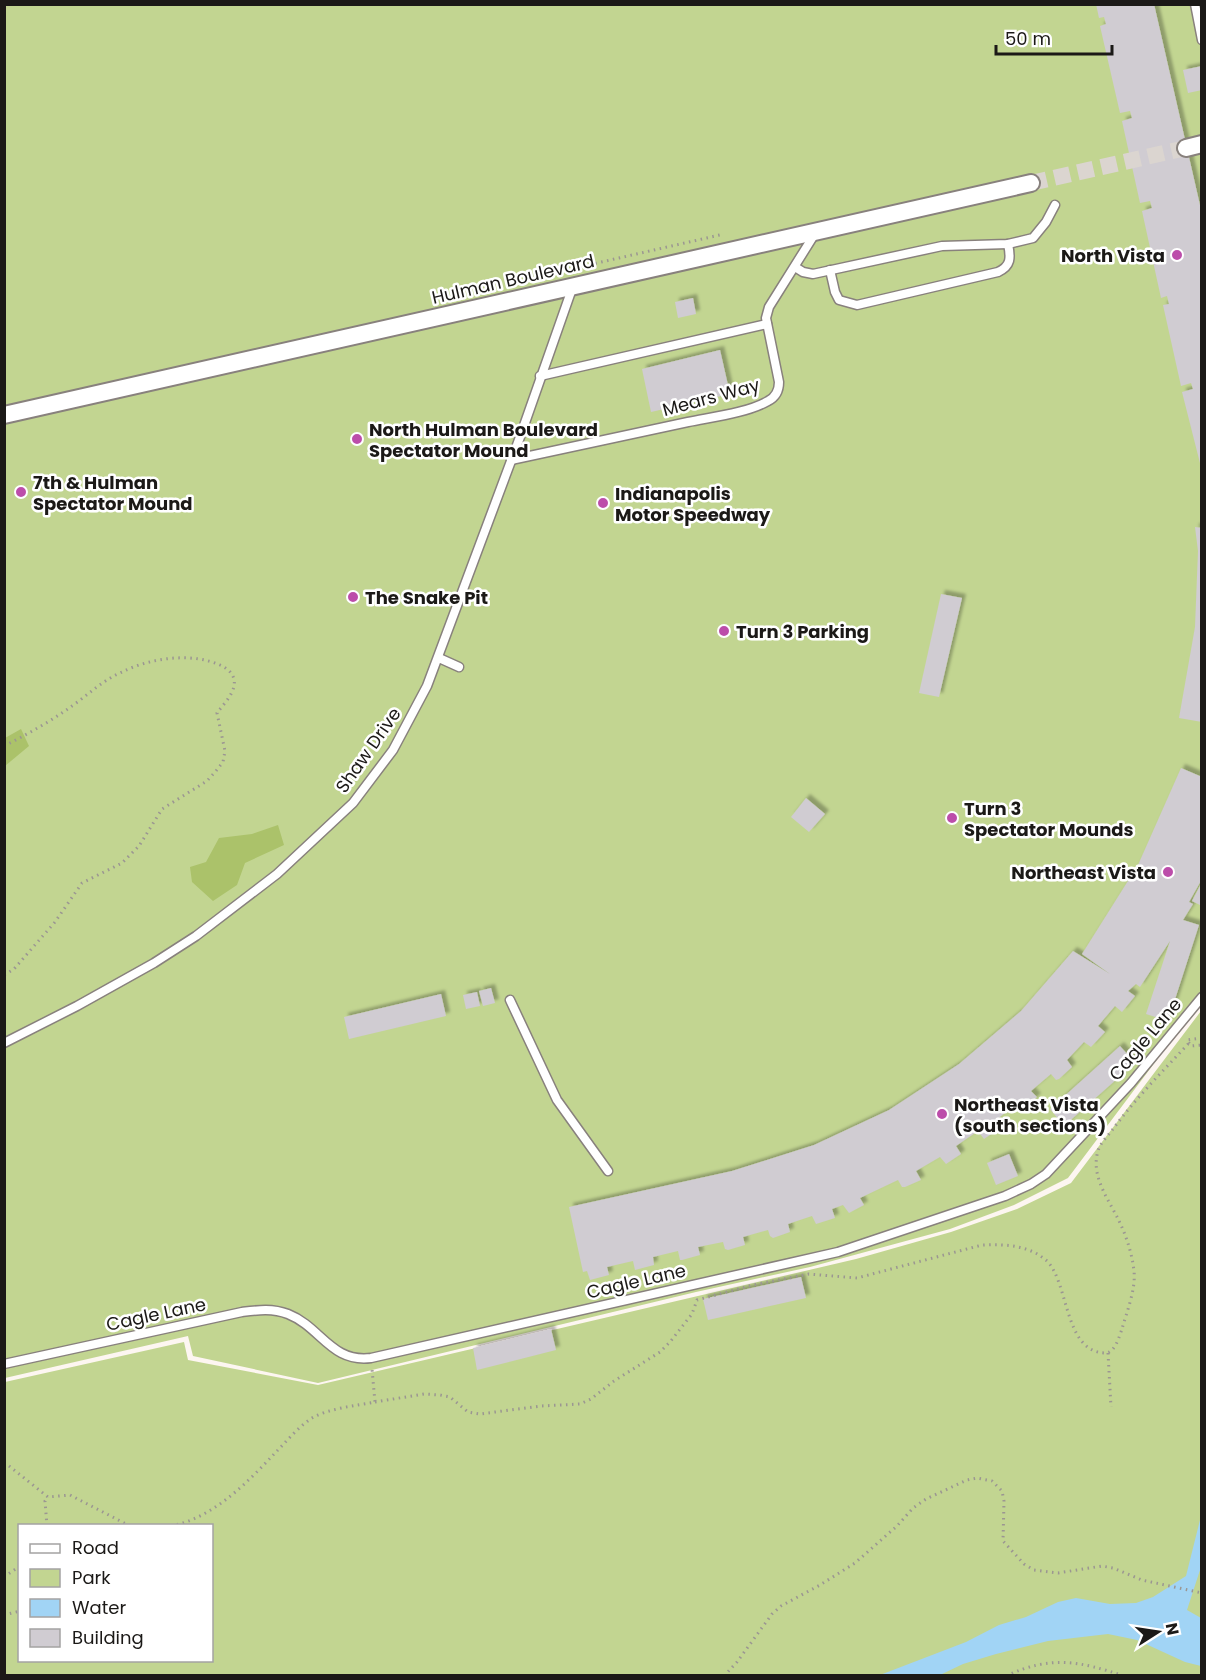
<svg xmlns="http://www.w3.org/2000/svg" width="1206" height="1680" viewBox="0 0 1206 1680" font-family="Poppins,sans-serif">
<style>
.green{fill:#c2d591;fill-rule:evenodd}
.forest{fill:#abc26a}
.water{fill:#a1d4f5}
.building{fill:#d0ccd2;filter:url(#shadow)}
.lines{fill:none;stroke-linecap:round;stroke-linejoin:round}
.street-tunnel{stroke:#dbd5d0;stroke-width:16;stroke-dasharray:16 8;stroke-linecap:butt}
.lane-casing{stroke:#88817d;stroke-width:11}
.street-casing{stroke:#88817d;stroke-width:20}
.path{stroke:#9b9692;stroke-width:3;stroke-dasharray:1.5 4.5;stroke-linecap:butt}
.lane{stroke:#fff;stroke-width:8}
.street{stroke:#fff;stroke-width:16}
.poi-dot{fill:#bc4daa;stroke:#fff;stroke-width:2}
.labels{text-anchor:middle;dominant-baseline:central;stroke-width:5;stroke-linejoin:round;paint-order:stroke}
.poi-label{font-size:18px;font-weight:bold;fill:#1b1917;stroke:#fff;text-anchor:start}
.street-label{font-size:18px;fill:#1b1917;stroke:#fff}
</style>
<defs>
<filter id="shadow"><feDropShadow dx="4" dy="-4" stdDeviation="1.5" flood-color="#0004"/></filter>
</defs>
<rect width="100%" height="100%" fill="#fdf6f1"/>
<g class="green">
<polygon points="4,5 1201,5 1201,1001 1068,1178 1014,1205 950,1229 810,1267 696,1292 318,1383 193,1356 188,1336 5,1378"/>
<path d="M1201 1011V1675H5V1382L184 1342 188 1360 318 1385 856 1259 951 1232 1017 1209 1071 1183ZM20 1526H212V1660H20Z"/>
</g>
<g class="forest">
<polygon points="21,729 29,746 5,766 5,738"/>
<polygon points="278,825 284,845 245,863 237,885 213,901 192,882 190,867 206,862 219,838 252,834"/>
</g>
<polygon class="water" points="1201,1516 1201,1567 1187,1610 1201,1618 1201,1666 1185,1662 1137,1640 1108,1634 1048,1641 996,1654 963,1664 940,1675 880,1675 966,1642 999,1625 1026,1617 1058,1602 1076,1598 1110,1604 1136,1603 1153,1597 1186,1576"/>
<g class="building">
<polygon points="1096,4 1154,4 1202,214 1202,471 1182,392 1193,389 1191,383 1181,386 1163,305 1169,304 1167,296 1161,298 1142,211 1152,208 1150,201 1140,203 1122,121 1132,118 1130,111 1120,113 1100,26 1106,24 1104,17 1099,18"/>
<polygon points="1202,66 1202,90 1188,93 1183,70"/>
<polygon points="693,298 696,314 678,318 675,302"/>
<polygon points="720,350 730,394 651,412 642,369"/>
<polygon points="1195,527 1202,528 1202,722 1179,718 1195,627 1198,551"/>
<polygon points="941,594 962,598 939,697 919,693"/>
<polygon points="1181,768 1202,777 1202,879 1189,902 1193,904 1183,920 1199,925 1168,1021 1146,1014 1170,941 1140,987 1136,984 1128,991 1135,996 1122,1012 1115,1006 1098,1026 1105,1032 1091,1047 1084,1042 1067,1060 1072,1067 1059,1079 1056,1080 1051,1074 1031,1091 1037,1097 1022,1111 1016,1104 995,1121 1000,1128 984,1139 978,1131 956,1146 961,1154 946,1164 940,1157 916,1171 921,1180 905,1187 902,1187 898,1180 860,1198 864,1205 849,1213 843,1205 832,1209 835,1218 816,1224 812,1216 788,1224 790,1232 773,1238 770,1236 768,1230 743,1237 745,1245 728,1250 725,1249 723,1242 698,1247 700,1255 682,1260 680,1260 678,1251 653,1257 654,1265 635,1270 633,1261 607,1267 609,1275 590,1280 587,1271 583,1272 569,1207 732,1171 814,1145 889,1110 959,1064 1021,1011 1073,951 1110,974 1082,954 1138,865"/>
<polygon points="806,798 825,814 809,832 791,817"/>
<polygon points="1202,882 1202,906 1192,901"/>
<polygon points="491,988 495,1003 483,1006 479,991"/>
<polygon points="477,992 480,1006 466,1009 463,995"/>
<polygon points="441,994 446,1016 349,1039 344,1017"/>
<polygon points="1120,1046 1135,1063 1064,1126 1050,1109"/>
<polygon points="1009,1154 1018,1176 996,1185 987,1163"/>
<polygon points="801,1277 806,1298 708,1320 703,1299"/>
<polygon points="551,1329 556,1350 477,1370 473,1348"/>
</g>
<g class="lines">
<polyline class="street-tunnel" points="1031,183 1186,148"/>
<defs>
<g id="lane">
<polyline points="1195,4 1202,40"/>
<polyline points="795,267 803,272 813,274 942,246 1008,244 1033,238 1046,222 1055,205"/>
<path d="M830 270 835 292 839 300 857 305 998 272C1011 266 1011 258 1008 244"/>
<polyline points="540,376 767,324"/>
<path d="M511 460C570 447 629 435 688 422 712 417 747 413 768 401 776 397 779 391 779 382L766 318 769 307 816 232"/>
<polyline points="439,658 459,667"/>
<polyline points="510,1000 557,1100 608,1171"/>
<polyline points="4,1043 77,1006 154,963 196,936 277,874 353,803 393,750 427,686 520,437 573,286"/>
<path d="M4 1364 242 1312C258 1310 272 1308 288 1314 321 1327 331 1363 371 1358L838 1252 1005 1196 1031 1184 1046 1174 1131 1083 1202 997"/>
</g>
<g id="street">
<polyline points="1186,148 1202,144"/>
<polyline points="4,415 1031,183"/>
</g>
</defs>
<use href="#lane" class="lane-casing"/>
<use href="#street" class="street-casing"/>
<g class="path">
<polyline points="576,271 575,268 724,234"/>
<path d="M4 746C28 734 51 721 72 706 89 694 103 680 122 672 150 658 191 652 220 665 229 669 236 676 234 686 232 696 223 705 217 713L225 751 223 762 216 771 207 781 162 809 139 846 122 863 82 883 55 922 14 969 4 975"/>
<polyline points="1202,1038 1187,1040 1191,1046 1202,1045"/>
<polyline points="1108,1353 1111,1407"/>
<path d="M375 1402 424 1394 440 1395 450 1397 468 1412 480 1414 541 1406 580 1404 591 1399 614 1381 660 1352 670 1342 692 1314 697 1300 753 1285 809 1274 857 1278 982 1245C1005 1244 1029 1245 1047 1261 1069 1283 1064 1352 1105 1353 1115 1353 1119 1337 1122 1329 1127 1311 1136 1289 1134 1271 1132 1254 1127 1238 1120 1223 1110 1201 1090 1177 1098 1151 1100 1143 1108 1136 1113 1129 1136 1098 1163 1071 1189 1043"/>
<polyline points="9,1466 48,1497 70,1495 130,1526"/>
<polyline points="47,1526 45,1501 48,1497"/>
<path d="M171 1526C213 1518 247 1483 275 1453 287 1441 298 1427 312 1418 330 1408 355 1406 375 1402L372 1369"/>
<polyline points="4,1577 20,1566"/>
<polyline points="4,1615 20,1611"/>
<polyline points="724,1676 737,1662 772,1614 781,1606 820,1585 855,1563 897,1526 913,1508 926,1499 967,1480 977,1478 992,1481 1002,1491 1004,1501 1003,1541 1024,1564 1034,1570 1058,1573 1102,1566 1113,1568 1142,1580 1202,1593"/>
<path d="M1006 1676C1051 1655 1079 1661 1124 1676"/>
</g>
<use href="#lane" class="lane"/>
<use href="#street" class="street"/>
</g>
<g class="poi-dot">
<circle cx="1177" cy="255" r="6"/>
<circle cx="357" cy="439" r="6"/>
<circle cx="21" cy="492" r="6"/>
<circle cx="603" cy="503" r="6"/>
<circle cx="353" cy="597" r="6"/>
<circle cx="724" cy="631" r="6"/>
<circle cx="952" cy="818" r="6"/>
<circle cx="1168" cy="872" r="6"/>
<circle cx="942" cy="1114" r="6"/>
</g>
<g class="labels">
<g class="poi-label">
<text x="1165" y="255" text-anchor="end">North Vista</text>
<text x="369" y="429">North Hulman Boulevard<tspan x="369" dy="21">Spectator Mound</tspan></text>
<text x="33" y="482">7th &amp; Hulman<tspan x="33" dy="21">Spectator Mound</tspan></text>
<text x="615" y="493">Indianapolis<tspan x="615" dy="21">Motor Speedway</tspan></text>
<text x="365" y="597">The Snake Pit</text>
<text x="736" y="631">Turn 3 Parking</text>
<text x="964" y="808">Turn 3<tspan x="964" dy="21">Spectator Mounds</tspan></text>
<text x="1156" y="872" text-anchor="end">Northeast Vista</text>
<text x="954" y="1104">Northeast Vista<tspan x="954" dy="21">(south sections)</tspan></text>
</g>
<g class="street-label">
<text transform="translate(513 279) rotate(-13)">Hulman Boulevard</text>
<text transform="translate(711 397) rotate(-15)">Mears Way</text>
<text transform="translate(368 750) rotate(-55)">Shaw Drive</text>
<text transform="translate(1145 1039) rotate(-50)">Cagle Lane</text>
<text transform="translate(636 1281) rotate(-13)">Cagle Lane</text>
<text transform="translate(156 1314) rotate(-12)">Cagle Lane</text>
</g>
</g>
<rect width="1206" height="1680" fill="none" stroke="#1b1917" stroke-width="12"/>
<rect x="18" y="1524" width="195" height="138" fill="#ffffff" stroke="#a4a3a2" stroke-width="1.5"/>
<rect x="30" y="1544" width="30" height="9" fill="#ffffff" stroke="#a4a3a2" stroke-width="1.5"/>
<text x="72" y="1554" font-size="18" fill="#1b1917">Road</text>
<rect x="30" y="1569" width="30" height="18" fill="#c2d591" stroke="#a4a3a2" stroke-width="1.5"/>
<text x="72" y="1584" font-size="18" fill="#1b1917">Park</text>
<rect x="30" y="1599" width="30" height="18" fill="#a1d4f5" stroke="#a4a3a2" stroke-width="1.5"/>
<text x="72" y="1614" font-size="18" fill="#1b1917">Water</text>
<rect x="30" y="1629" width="30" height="18" fill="#d0ccd2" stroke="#a4a3a2" stroke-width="1.5"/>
<text x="72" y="1644" font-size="18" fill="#1b1917">Building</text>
<g transform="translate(1158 1632) rotate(78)" stroke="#ffffff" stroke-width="4.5" paint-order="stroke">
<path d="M0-4.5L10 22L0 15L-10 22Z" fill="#1b1917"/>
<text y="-9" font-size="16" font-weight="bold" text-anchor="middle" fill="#1b1917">N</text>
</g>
<path d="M996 45v9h116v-9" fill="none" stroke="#1b1917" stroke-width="3"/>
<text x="1005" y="45" font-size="18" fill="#1b1917" stroke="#ffffff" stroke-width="4.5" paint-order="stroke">50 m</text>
</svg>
